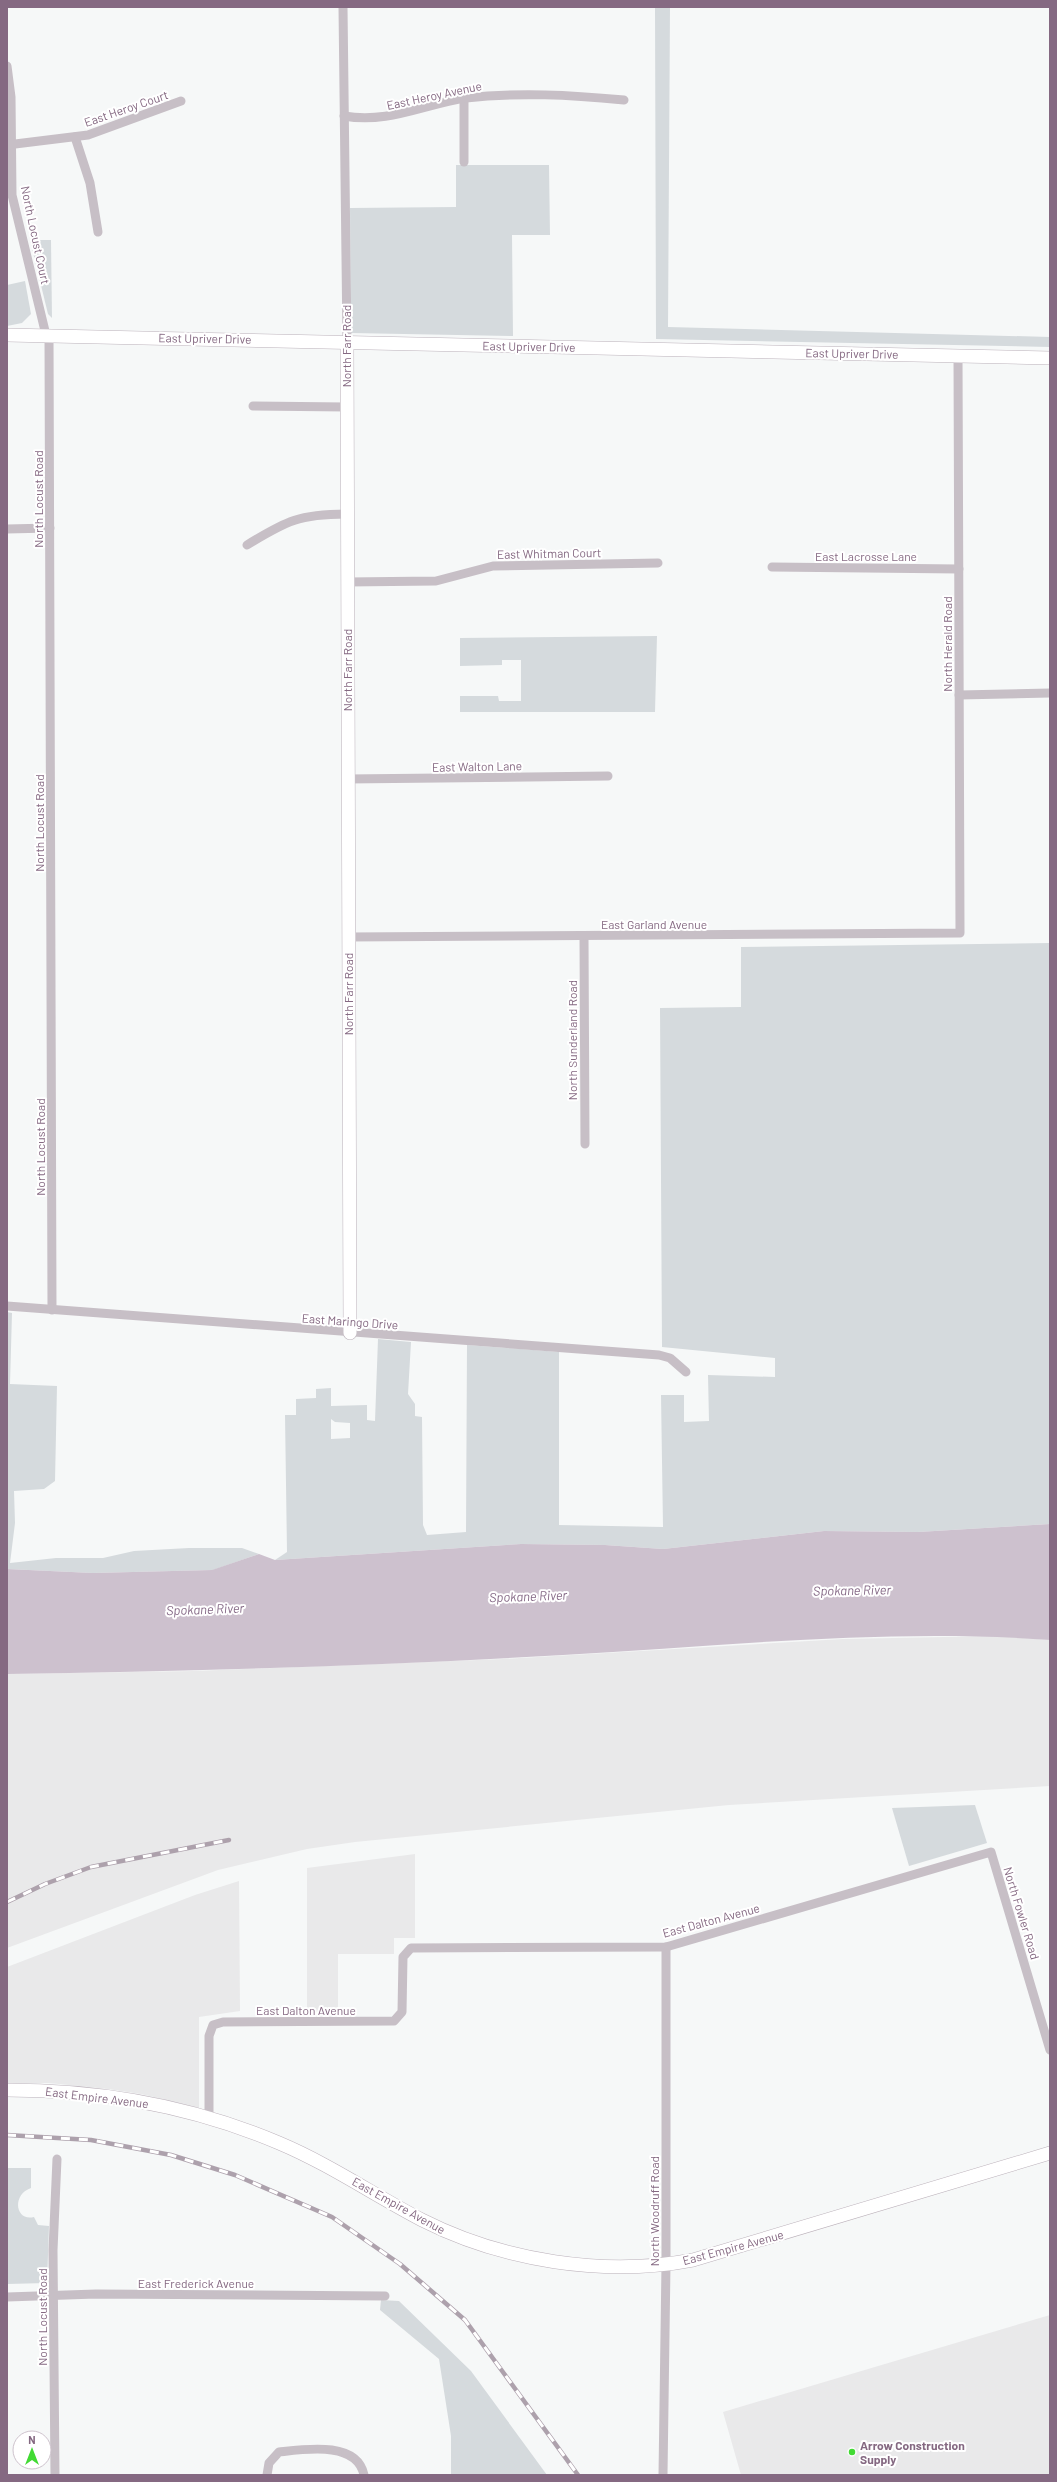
<svg xmlns="http://www.w3.org/2000/svg" width="1057" height="2482" viewBox="0 0 1057 2482" font-family="Barlow,sans-serif">
<style>
.built{fill:#e9e9ea}
.green{fill:#d5dadd;fill-rule:evenodd}
.water{fill:#cdc1ce}
.lines{fill:none;stroke-linecap:round;stroke-linejoin:round}
.secondary-casing{stroke:#bcb2bb;stroke-width:14}
.street{stroke:#c7bfc6;stroke-width:9}
.secondary{stroke:#fff;stroke-width:13}
.rail-casing{stroke:#ada1ac;stroke-width:4.5}
.rail{stroke:#fff;stroke-width:3;stroke-dasharray:9;stroke-linecap:butt}
.poi-dot{fill:#42da34;stroke:#fff;stroke-width:1.5}
.labels{text-anchor:middle;dominant-baseline:central;stroke-width:4;stroke-linejoin:round;paint-order:stroke}
.street-label{font-size:12px;fill:#856982;stroke:#fff}
.poi-label{font-size:12px;font-weight:bold;fill:#856982;stroke:#fff;text-anchor:start}
.water-label{font-size:13px;font-style:italic;fill:#866a87;stroke:#fff}
</style>
<rect width="100%" height="100%" fill="#f6f8f8"/>
<g class="built">
<polygon points="995,1636 1050,1640 1050,1786 729,1805 355,1842 307,1849 218,1870 7,1948 7,1674 194,1671 503,1659 843,1639"/>
<polygon points="415,1854 415,1938 394,1938 394,1954 338,1954 338,2012 307,2012 307,1868"/>
<polygon points="239,1881 240,2011 199,2017 199,2108 141,2094 108,2089 49,2083 7,2083 7,1967 195,1895"/>
<polygon points="1050,2315 1050,2475 741,2475 723,2412"/>
</g>
<g class="green">
<polygon points="655,7 670,7 668,327 1050,337 1050,347 656,339"/>
<polygon points="456,165 549,165 550,235 512,235 513,336 351,333 350,208 456,207"/>
<polygon points="30,240 51,240 52,318 48,314"/>
<polygon points="25,281 31,314 22,323 7,326 7,285"/>
<polygon points="657,636 655,712 460,712 460,696 498,696 499,701 521,701 521,660 502,660 502,665 460,666 460,638"/>
<path d="M1050 943V1524L918 1532 824 1531 663 1549 605 1545 521 1544 275 1560 287 1552 285 1415H296V1399L316 1398V1389L331 1388V1406L367 1405V1420L375 1421 378 1339 411 1342 408 1394 415 1404V1416L422 1417 423 1525 427 1535 466 1532 467 1345 559 1352V1525L663 1527 661 1395H684V1422L709 1421 708 1375 775 1377V1358L662 1347 660 1008 741 1007V947ZM331 1419 335 1422 350 1423V1438L331 1439Z"/>
<polygon points="7,1312 12,1313 10,1384 57,1386 55,1481 44,1489 14,1491 15,1523 10,1563 56,1558 103,1558 134,1551 189,1548 242,1548 259,1554 213,1570 93,1573 7,1569"/>
<polygon points="975,1805 987,1843 909,1866 892,1808"/>
<path d="M7 2168H31V2188C11 2195 16 2222 34 2217L38 2225 49 2226 47 2283 7 2284Z"/>
<polygon points="381,2300 399,2301 471,2371 547,2475 451,2475 451,2436 439,2359 380,2310"/>
</g>
<path class="water" d="M1050 1524V1640C888 1628 724 1646 563 1655 378 1666 192 1671 7 1674V1569L93 1573 212 1570 259 1554 275 1560 521 1544 605 1545 663 1549 824 1531 918 1532Z"/>
<g class="lines">
<defs>
<g id="secondary">
<polyline points="7,335 1050,358"/>
<polyline points="347,341 350,1333"/>
<path d="M7 2090C101 2090 192 2106 279 2143 329 2164 374 2195 422 2220 503 2261 604 2277 693 2260L1050 2153"/>
</g>
</defs>
<use href="#secondary" class="secondary-casing"/>
<g class="street">
<polyline points="343,7 347,341"/>
<polyline points="7,66 11,97 12,195 46,335"/>
<polyline points="464,99 464,162"/>
<path d="M344 116C388 124 424 104 466 98 519 92 571 95 624 100"/>
<polyline points="75,137 90,183 98,232"/>
<polyline points="7,145 88,135 181,101"/>
<polyline points="49,335 52,1310"/>
<polyline points="253,406 346,407"/>
<polyline points="7,529 50,528"/>
<path d="M247 545C286 521 300 514 346 514"/>
<polyline points="772,567 959,569"/>
<polyline points="347,582 436,581 493,566 658,563"/>
<polyline points="959,695 1050,693"/>
<polyline points="347,779 608,776"/>
<polyline points="584,936 585,1144"/>
<polyline points="348,937 960,933 958,356"/>
<polyline points="7,1306 659,1355 670,1358 686,1372"/>
<polyline points="209,2118 209,2036 213,2025 223,2022 394,2021 402,2012 403,1957 411,1948 666,1947 991,1852 1050,2050"/>
<polyline points="7,2297 96,2294 385,2296"/>
<polyline points="55,2475 53,2250 57,2159"/>
<path d="M267 2475 269 2463 279 2452C306 2449 357 2441 364 2475"/>
<polyline points="663,2475 666,2264 666,1947"/>
</g>
<use href="#secondary" class="secondary"/>
<defs>
<g id="rail">
<polyline points="7,1902 45,1884 91,1867 229,1840"/>
<polyline points="7,2135 91,2140 171,2155 235,2175 332,2217 400,2264 465,2320 578,2475"/>
</g>
</defs>
<use href="#rail" class="rail-casing"/>
<use href="#rail" class="rail"/>
</g>
<circle class="poi-dot" cx="852" cy="2452" r="4"/>
<g class="labels">
<g class="street-label">
<text transform="translate(434 95) rotate(-12)">East Heroy Avenue</text>
<text transform="translate(126 108) rotate(-19)">East Heroy Court</text>
<text transform="translate(36 235) rotate(78)">North Locust Court</text>
<text transform="translate(205 338) rotate(1)">East Upriver Drive</text>
<text transform="translate(346 346) rotate(-90)">North Farr Road</text>
<text transform="translate(529 346) rotate(1)">East Upriver Drive</text>
<text transform="translate(852 353) rotate(1)">East Upriver Drive</text>
<text transform="translate(38 499) rotate(-90)">North Locust Road</text>
<text transform="translate(549 553) rotate(-1)">East Whitman Court</text>
<text x="866" y="556">East Lacrosse Lane</text>
<text transform="translate(947 644) rotate(-90)">North Herald Road</text>
<text transform="translate(347 670) rotate(-90)">North Farr Road</text>
<text transform="translate(477 766) rotate(-1)">East Walton Lane</text>
<text transform="translate(39 823) rotate(-90)">North Locust Road</text>
<text x="654" y="924">East Garland Avenue</text>
<text transform="translate(348 994) rotate(-90)">North Farr Road</text>
<text transform="translate(572 1040) rotate(-90)">North Sunderland Road</text>
<text transform="translate(40 1147) rotate(-90)">North Locust Road</text>
<text transform="translate(350 1321) rotate(4)">East Maringo Drive</text>
<text transform="translate(1022 1913) rotate(73)">North Fowler Road</text>
<text transform="translate(711 1920) rotate(-15)">East Dalton Avenue</text>
<text x="306" y="2010">East Dalton Avenue</text>
<text transform="translate(97 2097) rotate(7)">East Empire Avenue</text>
<text transform="translate(399 2205) rotate(29)">East Empire Avenue</text>
<text transform="translate(654 2211) rotate(-90)">North Woodruff Road</text>
<text transform="translate(733 2247) rotate(-15)">East Empire Avenue</text>
<text x="196" y="2283">East Frederick Avenue</text>
<text transform="translate(42 2317) rotate(-90)">North Locust Road</text>
</g>
<g class="poi-label">
<text x="860" y="2445">Arrow Construction<tspan x="860" dy="14">Supply</tspan></text>
</g>
<g class="water-label">
<text transform="translate(852 1590) rotate(-1)">Spokane River</text>
<text transform="translate(528 1596) rotate(-2)">Spokane River</text>
<text transform="translate(205 1609) rotate(-2)">Spokane River</text>
</g>
</g>
<rect width="1057" height="2482" fill="none" stroke="#856982" stroke-width="16"/>
<g transform="translate(32 2450)"><circle r="19" fill="#ffffff" stroke="#cec3cd"/>
<path d="M0-3L7 15L0 10L-7 15Z" fill="#42da34"/>
<text y="-6" font-size="11" font-weight="bold" text-anchor="middle" fill="#856982">N</text>
</g>
</svg>
